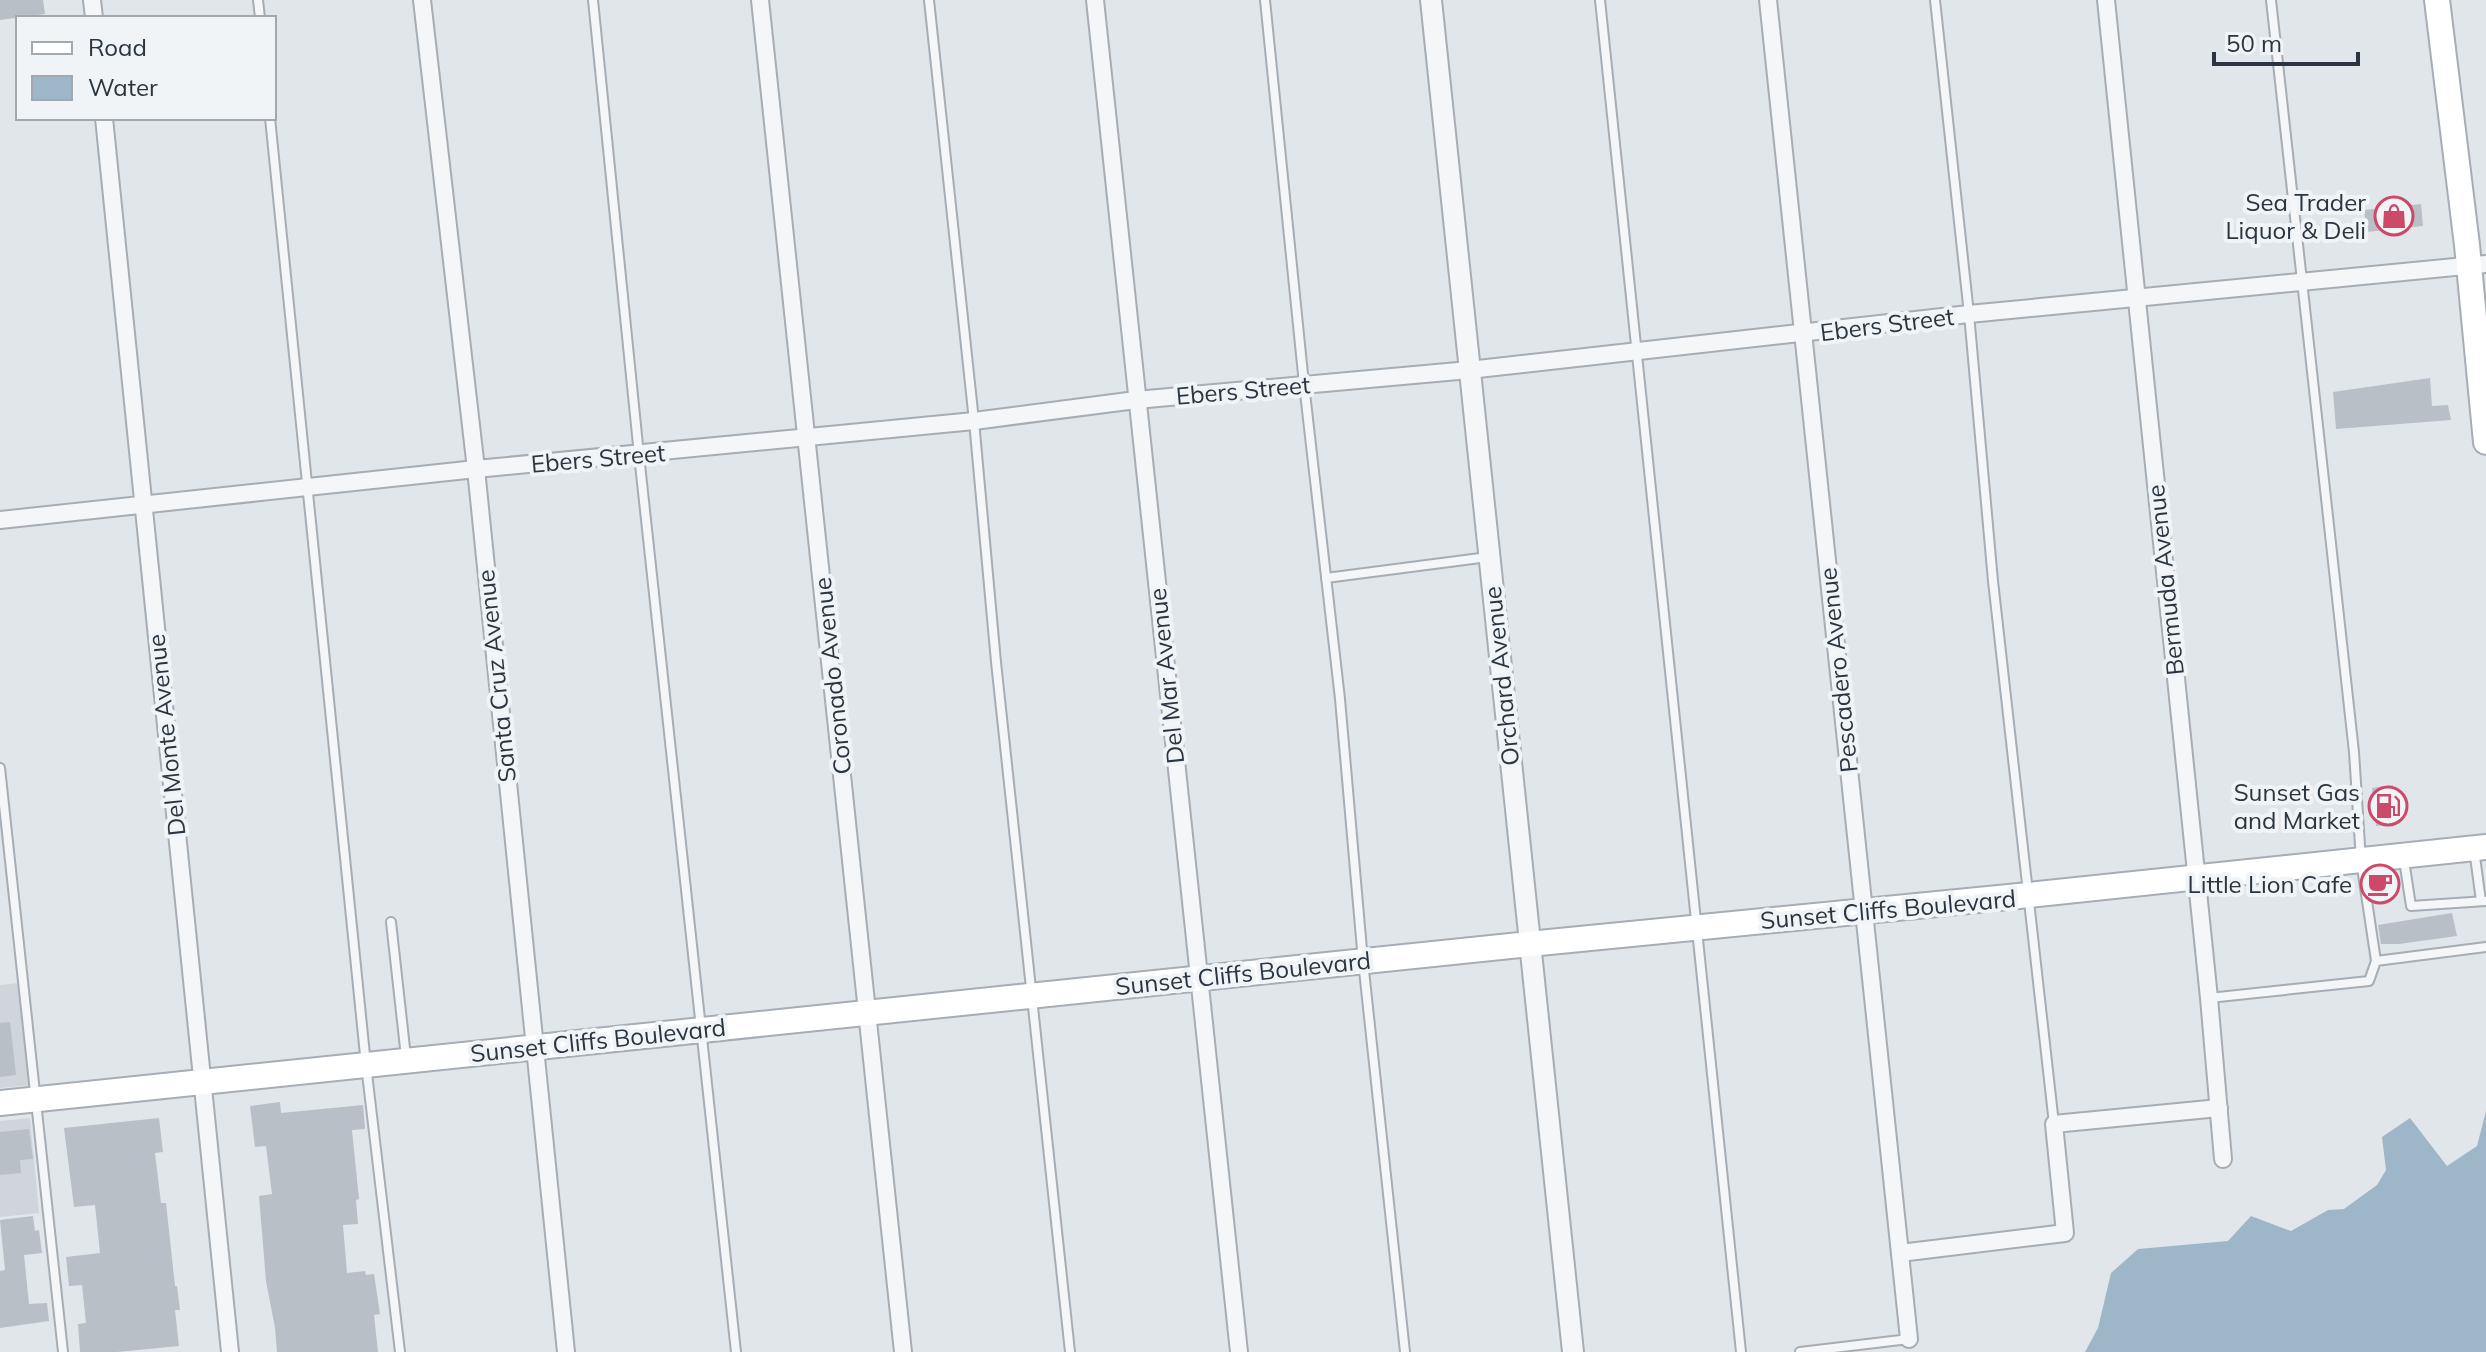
<svg xmlns="http://www.w3.org/2000/svg" width="2486" height="1352" viewBox="0 0 2486 1352" font-family="Mulish,sans-serif">
<style>
.built{fill:#d0d5dc}
.water{fill:#9db7c9}
.building{fill:#b9bfc7}
.lines{fill:none;stroke-linecap:round;stroke-linejoin:round}
.service-casing{stroke:#a6adb4;stroke-width:12}
.minor-casing{stroke:#a6adb4;stroke-width:20}
.tertiary-casing{stroke:#a6adb4;stroke-width:24}
.secondary-casing{stroke:#a6adb4;stroke-width:28}
.service{stroke:#f4f6f8;stroke-width:8}
.minor{stroke:#f4f6f8;stroke-width:16}
.tertiary{stroke:#f4f6f8;stroke-width:20}
.secondary{stroke:#fff;stroke-width:24}
.labels{text-anchor:middle;dominant-baseline:central;stroke-width:8;stroke-linejoin:round;paint-order:stroke}
.poi-label{font-size:24px;fill:#2a3541;stroke:#f1f4f7;text-anchor:end}
.street-label{font-size:24px;fill:#2a3541;stroke:#f1f4f7}
</style>
<rect width="100%" height="100%" fill="#e1e6ea"/>
<g class="built">
<polygon points="19,983 30,1085 0,1088 0,985"/>
<polygon points="30,1118 39,1213 0,1217 0,1121"/>
</g>
<polygon class="water" points="2486,1111 2486,1352 2085,1352 2098,1328 2111,1273 2138,1249 2228,1241 2251,1216 2291,1231 2328,1210 2344,1209 2377,1185 2386,1170 2382,1137 2410,1118 2447,1166 2477,1146"/>
<g class="building">
<polygon points="0,0 43,0 45,14 0,20"/>
<polygon points="2421,204 2423,226 2367,232 2364,210"/>
<polygon points="2430,378 2432,406 2448,405 2451,420 2336,429 2333,392"/>
<polygon points="2393,785 2397,824 2376,826 2372,788"/>
<polygon points="2452,913 2457,936 2399,944 2381,944 2378,925"/>
<polygon points="10,1022 16,1075 0,1077 0,1023"/>
<polygon points="280,1102 281,1113 363,1105 365,1129 352,1130 359,1199 356,1200 358,1224 343,1225 347,1273 365,1271 366,1275 374,1274 380,1314 374,1315 378,1352 277,1352 275,1328 266,1281 259,1196 272,1194 266,1146 255,1147 250,1106"/>
<polygon points="159,1118 163,1152 155,1153 161,1203 166,1203 175,1286 177,1286 180,1310 175,1310 179,1346 117,1352 80,1352 78,1324 86,1323 82,1285 69,1286 66,1257 100,1253 95,1205 74,1207 64,1128"/>
<polygon points="29,1129 33,1159 20,1160 21,1173 0,1175 0,1132"/>
<polygon points="33,1216 35,1231 39,1230 42,1253 24,1255 29,1304 47,1303 49,1321 0,1328 0,1271 5,1270 0,1220"/>
</g>
<g class="lines">
<defs>
<g id="service">
<polyline points="258,0 260,18"/>
<polyline points="593,0 639,455 736,1352"/>
<polyline points="929,0 974,421 996,662 1070,1352"/>
<polyline points="1265,0 1304,384 1340,699 1363,961 1405,1352"/>
<polyline points="1600,0 1741,1352"/>
<polyline points="1935,0 1969,314 1993,581 2054,1124"/>
<polyline points="2271,0 2354,752 2361,861 2376,961"/>
<polyline points="270,118 366,1065 400,1352"/>
<polyline points="1326,578 1488,557"/>
<polyline points="0,768 63,1352"/>
<polyline points="2474,849 2481,901"/>
<polyline points="2404,860 2411,906 2486,901"/>
<polyline points="391,922 406,1057"/>
<polyline points="2209,998 2369,981 2376,961 2486,947"/>
<polyline points="1800,1352 1909,1339"/>
</g>
<g id="minor">
<polyline points="92,0 94,18"/>
<polyline points="422,0 476,469 566,1352"/>
<polyline points="760,0 903,1352"/>
<polyline points="1095,0 1239,1352"/>
<polyline points="1768,0 1909,1339"/>
<polyline points="2106,0 2209,998 2223,1159"/>
<polyline points="104,118 230,1352"/>
<polyline points="0,520 476,469 974,421 1136,400 1469,370 1969,314 2486,264"/>
<polyline points="1900,1253 2065,1233 2054,1124 2219,1108"/>
</g>
<polyline id="tertiary" points="1431,0 1573,1352"/>
<g id="secondary">
<polyline points="2437,0 2467,245 2486,442"/>
<polyline points="0,1103 1529,944 2029,895 2486,847"/>
</g>
</defs>
<use href="#service" class="service-casing"/>
<use href="#minor" class="minor-casing"/>
<use href="#tertiary" class="tertiary-casing"/>
<use href="#secondary" class="secondary-casing"/>
<use href="#service" class="service"/>
<use href="#minor" class="minor"/>
<use href="#tertiary" class="tertiary"/>
<use href="#secondary" class="secondary"/>
</g>
<defs>
<symbol id="shop-ring" viewBox="-11 -11 22 22"><circle r="9.5" fill="#f1f4f7" stroke="#cd4969" stroke-width="1.5"/><path d="M-5-2.5h2.3a2.7 3.5 0 0 1 5.4 0H5L5.5 6h-11ZM-1.5-2.5h3a1.5 2.3 0 0 0-3 0Z" fill="#cd4969"/></symbol>
<symbol id="fuel-ring" viewBox="-11 -11 22 22"><circle r="9.5" fill="#f1f4f7" stroke="#cd4969" stroke-width="1.5"/><path d="M-5.5-6h7V0h2V4h1.3V-2.5L3-4.5l.8-.8L6-3V5H2.5V1h-1V6h-7ZM-4.2-4.7v3.2H.2V-4.7Z" fill="#cd4969"/></symbol>
<symbol id="cafe-ring" viewBox="-11 -11 22 22"><circle r="9.5" fill="#f1f4f7" stroke="#cd4969" stroke-width="1.5"/><path d="M-5.5-4.5H6V0H3Q3 3.5 0 3.5H-2.5Q-5.5 3.5-5.5 0ZM3-3.2v2h1.7v-2ZM-6 4.5H4V6H-6Z" fill="#cd4969"/></symbol>
</defs>
<g fill-rule="evenodd">
<use href="#shop-ring" x="2372" y="194" width="44" height="44"/>
<use href="#fuel-ring" x="2366" y="784" width="44" height="44"/>
<use href="#cafe-ring" x="2358" y="862" width="44" height="44"/>
</g>
<g class="labels">
<g class="poi-label">
<text x="2366" y="202">Sea Trader<tspan x="2366" dy="28">Liquor &amp; Deli</tspan></text>
<text x="2360" y="792">Sunset Gas<tspan x="2360" dy="28">and Market</tspan></text>
<text x="2352" y="884">Little Lion Cafe</text>
</g>
<g class="street-label">
<text transform="translate(1887 324) rotate(-7)">Ebers Street</text>
<text transform="translate(1243 390) rotate(-5)">Ebers Street</text>
<text transform="translate(598 458) rotate(-5)">Ebers Street</text>
<text transform="translate(2165 580) rotate(-96)">Bermuda Avenue</text>
<text transform="translate(1838 670) rotate(-96)">Pescadero Avenue</text>
<text transform="translate(496 676) rotate(-96)">Santa Cruz Avenue</text>
<text transform="translate(832 676) rotate(-96)">Coronado Avenue</text>
<text transform="translate(1166 676) rotate(-96)">Del Mar Avenue</text>
<text transform="translate(1501 676) rotate(-96)">Orchard Avenue</text>
<text transform="translate(166 735) rotate(-96)">Del Monte Avenue</text>
<text transform="translate(1888 909) rotate(-5)">Sunset Cliffs Boulevard</text>
<text transform="translate(1243 973) rotate(-6)">Sunset Cliffs Boulevard</text>
<text transform="translate(598 1040) rotate(-6)">Sunset Cliffs Boulevard</text>
</g>
</g>
<rect x="16" y="16" width="260" height="104" fill="#f1f4f7" stroke="#a1a8ae" stroke-width="2"/>
<rect x="32" y="42" width="40" height="12" fill="#ffffff" stroke="#a1a8ae" stroke-width="2"/>
<text x="88" y="56" font-size="24" fill="#2a3541">Road</text>
<rect x="32" y="76" width="40" height="24" fill="#9db7c9" stroke="#a1a8ae" stroke-width="2"/>
<text x="88" y="96" font-size="24" fill="#2a3541">Water</text>
<path d="M2214 52v12h144v-12" fill="none" stroke="#2a3541" stroke-width="4"/>
<text x="2226" y="52" font-size="24" fill="#2a3541" stroke="#f1f4f7" stroke-width="6" paint-order="stroke">50 m</text>
</svg>
